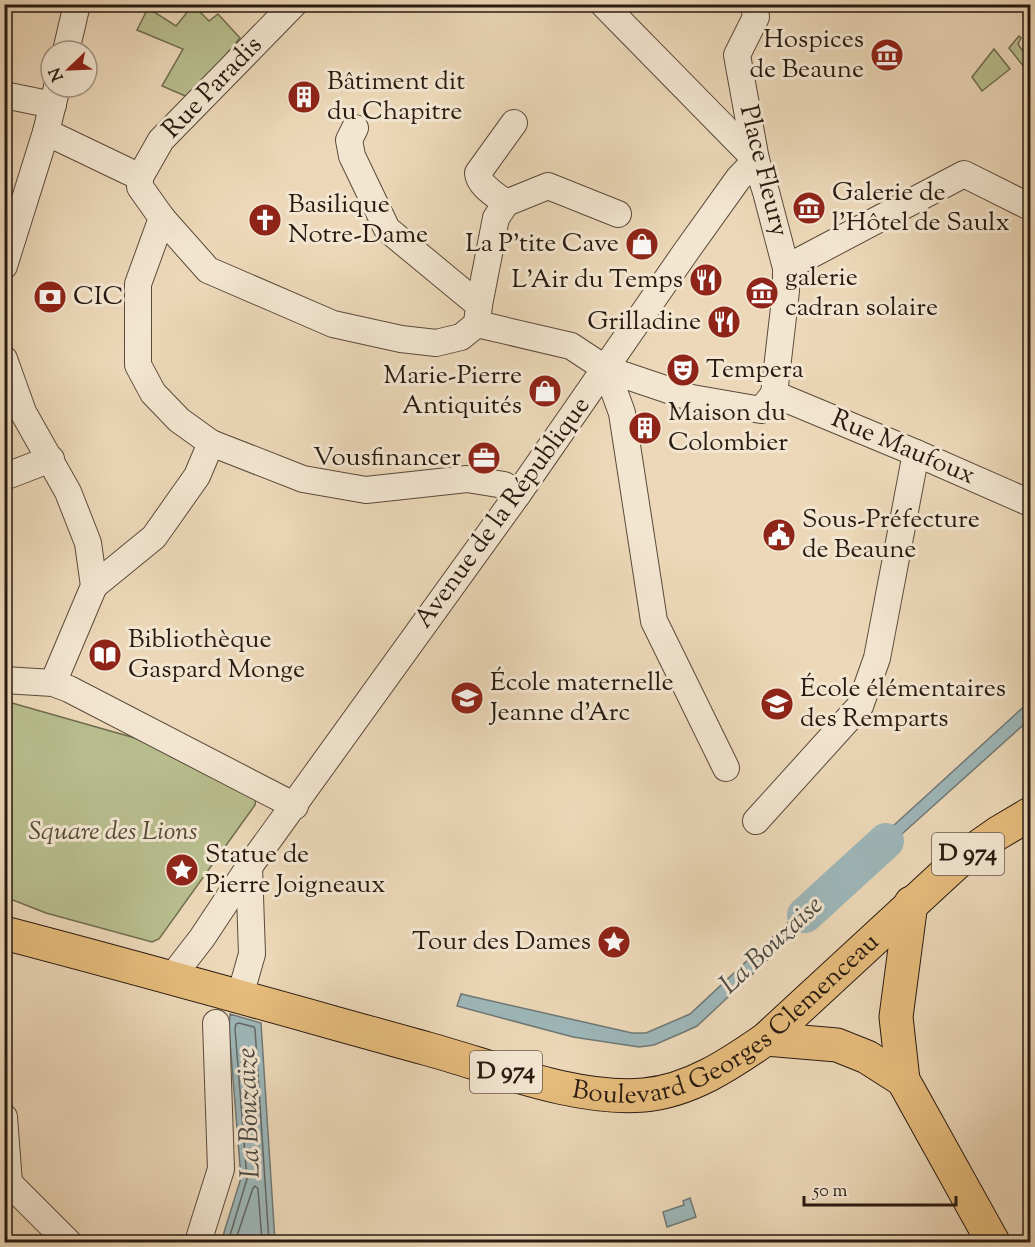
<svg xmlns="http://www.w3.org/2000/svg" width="1035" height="1247" viewBox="0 0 1035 1247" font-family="'Sorts Mill Goudy',serif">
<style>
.green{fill:#b8be8e;stroke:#706c50;stroke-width:1.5}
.water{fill:#9db7b9;stroke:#6f7876;stroke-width:1.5}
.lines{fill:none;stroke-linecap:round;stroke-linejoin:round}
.shore{stroke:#636865;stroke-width:1.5}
.river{stroke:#9db7b9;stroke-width:36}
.minor-casing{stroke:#5a4a3b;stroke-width:28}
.major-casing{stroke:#291a11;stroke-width:35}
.minor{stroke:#f3e6d1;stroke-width:26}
.major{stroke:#e6bc7c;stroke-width:33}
.labels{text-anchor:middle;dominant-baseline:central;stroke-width:6;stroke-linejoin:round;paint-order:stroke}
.shield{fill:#f3e6d1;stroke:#66574b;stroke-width:1.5}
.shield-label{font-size:24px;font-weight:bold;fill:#291a11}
.poi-label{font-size:26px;fill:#291a11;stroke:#f3e6d1;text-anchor:start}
.street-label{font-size:26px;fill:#291a11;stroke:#f3e6d1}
.park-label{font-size:26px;font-style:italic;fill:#544b36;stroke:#f3e6d1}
.water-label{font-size:27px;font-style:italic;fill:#4c4943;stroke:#f3e6d1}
</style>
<rect width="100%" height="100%" fill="#ecd8b8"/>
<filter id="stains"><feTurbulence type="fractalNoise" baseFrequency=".00333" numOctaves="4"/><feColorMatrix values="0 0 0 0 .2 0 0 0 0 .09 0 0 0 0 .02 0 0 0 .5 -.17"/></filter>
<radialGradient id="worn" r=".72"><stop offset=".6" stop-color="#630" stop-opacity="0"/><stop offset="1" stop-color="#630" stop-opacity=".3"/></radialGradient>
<g class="green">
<polygon points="193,5 209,21 218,14 240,38 190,98 162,86 183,49 137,30 148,8 176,26"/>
<polygon points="1019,36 1021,38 1018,44 1022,50 1027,52 1030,51 1030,63 1024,67 1009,48"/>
<polygon points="994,49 1010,69 982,91 972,77"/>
<polygon points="5,701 156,744 256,797 255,805 159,939 152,942 46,913 5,897"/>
</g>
<g class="water">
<polygon points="1030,701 1030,719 854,877 847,868"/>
<polygon points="837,877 846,886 710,1014 697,1026 684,1032 654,1045 639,1047 573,1037 457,1006 461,994 632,1033 646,1033 690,1014"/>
<polygon points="230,1014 261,1023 275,1242 221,1242 241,1178 229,1029"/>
<polygon points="690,1198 696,1217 667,1227 663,1212 684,1205 683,1201"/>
</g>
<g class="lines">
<g class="shore">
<polyline points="228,1242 247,1179 235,1029 236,1024 239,1023 254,1027 255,1029 269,1242"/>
<polyline points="235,1242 253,1188 255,1186 258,1189 262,1242"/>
</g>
<polyline class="river" points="805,915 886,841"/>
<defs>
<g id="minor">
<polyline points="294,4 161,140 140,177 140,187 162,218 208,270 333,324 401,339 436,343 461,337 477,324"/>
<polyline points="603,4 756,160"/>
<polyline points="754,4 756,17 737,55 756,160 766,192 786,268 786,291 774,394"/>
<polyline points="66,51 77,4"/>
<polyline points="4,95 53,105"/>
<polyline points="355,128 349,140 352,156 387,229 479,305 477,324"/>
<polyline points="46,132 140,177"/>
<path d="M506 203C497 196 479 186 478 173L514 123"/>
<polyline points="162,218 138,284 138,365 153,393 179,420 211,443 303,479 366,490 467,479 504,485 518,494"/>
<polyline points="4,266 46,132 57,87"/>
<polyline points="786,268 964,174 1030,207"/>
<polyline points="479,305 496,218 506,203 548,186 618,214"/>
<polyline points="477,324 571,346 606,369 692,398 761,410 774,394"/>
<polyline points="4,359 23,412 68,492 88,543 94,586 53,683"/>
<polyline points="606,369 622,413 654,621 726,768"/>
<polyline points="774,394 916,453 1030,503"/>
<polyline points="4,477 51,459"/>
<polyline points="94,586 154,537 197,476 211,443"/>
<polyline points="4,680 53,683 69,689 295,806"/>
<polyline points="756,821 860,706 877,658 916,453"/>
<polyline points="171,978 202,938 249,867 518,494 685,253 738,179 756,160"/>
<polyline points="240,996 252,954 249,867"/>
<polyline points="4,1117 9,1183 4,1196"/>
<polyline points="9,1183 68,1242"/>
<polyline points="198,1242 221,1169 216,1023"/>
</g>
<g id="major">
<polyline points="911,903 896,1017 903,1080 993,1242"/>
<path id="s1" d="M4 933C146 970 287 1010 428 1049 494 1067 575 1101 644 1095 690 1091 730 1064 766 1039L962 858 998 833 1030 814"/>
<polyline points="766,1039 837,1045 867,1057 903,1080"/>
</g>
</defs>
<use href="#minor" class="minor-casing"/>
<use href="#major" class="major-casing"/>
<use href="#minor" class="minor"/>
<use href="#major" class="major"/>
</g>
<defs>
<symbol id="museum-disc" viewBox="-11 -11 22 22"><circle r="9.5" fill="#8f2418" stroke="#f3e6d1"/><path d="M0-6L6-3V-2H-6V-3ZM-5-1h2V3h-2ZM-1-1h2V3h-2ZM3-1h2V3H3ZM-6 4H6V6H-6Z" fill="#fff"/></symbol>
<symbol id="building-disc" viewBox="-11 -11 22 22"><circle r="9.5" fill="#8f2418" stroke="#f3e6d1"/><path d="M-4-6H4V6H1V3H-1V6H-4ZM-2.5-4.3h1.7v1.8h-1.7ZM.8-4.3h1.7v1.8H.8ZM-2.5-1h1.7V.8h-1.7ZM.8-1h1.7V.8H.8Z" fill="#fff"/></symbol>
<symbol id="church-disc" viewBox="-11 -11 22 22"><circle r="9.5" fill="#8f2418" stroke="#f3e6d1"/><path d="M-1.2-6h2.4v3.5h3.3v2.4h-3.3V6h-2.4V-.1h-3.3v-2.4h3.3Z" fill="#fff"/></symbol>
<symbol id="shop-disc" viewBox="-11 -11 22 22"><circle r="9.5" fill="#8f2418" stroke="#f3e6d1"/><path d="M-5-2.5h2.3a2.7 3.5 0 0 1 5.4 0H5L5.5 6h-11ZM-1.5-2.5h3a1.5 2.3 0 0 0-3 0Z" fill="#fff"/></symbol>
<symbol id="restaurant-disc" viewBox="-11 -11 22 22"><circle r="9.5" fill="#8f2418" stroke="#f3e6d1"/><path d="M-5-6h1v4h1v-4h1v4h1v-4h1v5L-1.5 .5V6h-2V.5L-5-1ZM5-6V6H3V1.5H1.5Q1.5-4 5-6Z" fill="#fff"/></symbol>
<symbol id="bank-disc" viewBox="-11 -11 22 22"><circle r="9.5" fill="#8f2418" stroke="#f3e6d1"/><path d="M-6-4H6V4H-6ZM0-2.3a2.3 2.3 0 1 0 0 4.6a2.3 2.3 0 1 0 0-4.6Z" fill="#fff"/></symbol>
<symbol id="theatre-disc" viewBox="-11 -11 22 22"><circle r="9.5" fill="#8f2418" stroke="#f3e6d1"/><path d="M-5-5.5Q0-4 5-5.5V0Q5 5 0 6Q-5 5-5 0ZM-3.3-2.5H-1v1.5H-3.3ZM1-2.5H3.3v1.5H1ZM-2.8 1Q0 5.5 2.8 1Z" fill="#fff"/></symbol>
<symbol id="office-disc" viewBox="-11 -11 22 22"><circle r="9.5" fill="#8f2418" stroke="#f3e6d1"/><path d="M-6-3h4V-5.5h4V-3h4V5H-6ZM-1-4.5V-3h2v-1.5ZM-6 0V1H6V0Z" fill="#fff"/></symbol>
<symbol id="civic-disc" viewBox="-11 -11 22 22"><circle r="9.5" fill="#8f2418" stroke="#f3e6d1"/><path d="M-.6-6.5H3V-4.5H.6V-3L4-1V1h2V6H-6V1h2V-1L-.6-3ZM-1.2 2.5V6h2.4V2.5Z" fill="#fff"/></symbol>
<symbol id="library-disc" viewBox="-11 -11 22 22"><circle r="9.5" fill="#8f2418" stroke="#f3e6d1"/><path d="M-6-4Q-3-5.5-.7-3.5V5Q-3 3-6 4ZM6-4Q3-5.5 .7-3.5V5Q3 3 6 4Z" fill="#fff"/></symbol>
<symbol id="school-disc" viewBox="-11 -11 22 22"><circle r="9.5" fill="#8f2418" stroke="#f3e6d1"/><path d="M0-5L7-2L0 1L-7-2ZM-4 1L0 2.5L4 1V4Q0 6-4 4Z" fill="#fff"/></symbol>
<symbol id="sight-disc" viewBox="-11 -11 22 22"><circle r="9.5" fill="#8f2418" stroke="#f3e6d1"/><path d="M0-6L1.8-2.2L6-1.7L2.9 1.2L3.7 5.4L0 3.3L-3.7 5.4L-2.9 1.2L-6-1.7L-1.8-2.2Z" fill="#fff"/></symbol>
</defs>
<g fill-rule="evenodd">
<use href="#museum-disc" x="868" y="36" width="38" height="38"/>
<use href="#building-disc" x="285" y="78" width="38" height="38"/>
<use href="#museum-disc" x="790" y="189" width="38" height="38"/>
<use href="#church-disc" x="246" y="201" width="38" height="38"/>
<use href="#shop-disc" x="623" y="225" width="38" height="38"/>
<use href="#restaurant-disc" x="687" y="261" width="38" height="38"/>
<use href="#museum-disc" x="743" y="274" width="38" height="38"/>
<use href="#bank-disc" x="31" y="278" width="38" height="38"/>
<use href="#restaurant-disc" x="705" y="303" width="38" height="38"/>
<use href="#theatre-disc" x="664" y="351" width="38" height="38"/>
<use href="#shop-disc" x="526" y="372" width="38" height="38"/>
<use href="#building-disc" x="626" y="409" width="38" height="38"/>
<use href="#office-disc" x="465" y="439" width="38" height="38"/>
<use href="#civic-disc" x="760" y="516" width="38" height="38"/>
<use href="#library-disc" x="86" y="636" width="38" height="38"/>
<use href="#school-disc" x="448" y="679" width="38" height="38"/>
<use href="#school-disc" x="758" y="685" width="38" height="38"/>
<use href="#sight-disc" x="163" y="851" width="38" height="38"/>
<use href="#sight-disc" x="595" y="923" width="38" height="38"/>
</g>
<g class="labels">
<g class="shield">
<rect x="932" y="833" width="72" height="42" rx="4.5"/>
<rect x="470" y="1051" width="72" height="42" rx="4.5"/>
</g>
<g class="shield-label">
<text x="968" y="854">D 974</text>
<text x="506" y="1072">D 974</text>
</g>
<g class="poi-label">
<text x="864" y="40" text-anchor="end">Hospices<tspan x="864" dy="30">de Beaune</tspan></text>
<text x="327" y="82">Bâtiment dit<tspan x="327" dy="30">du Chapitre</tspan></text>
<text x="832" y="193">Galerie de<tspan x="832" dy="30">l'Hôtel de Saulx</tspan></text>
<text x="288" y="205">Basilique<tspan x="288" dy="30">Notre-Dame</tspan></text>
<text x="619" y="244" text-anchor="end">La P'tite Cave</text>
<text x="785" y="278">galerie<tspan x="785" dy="30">cadran solaire</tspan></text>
<text x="683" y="280" text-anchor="end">L'Air du Temps</text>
<text x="73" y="297">CIC</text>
<text x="701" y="322" text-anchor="end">Grilladine</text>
<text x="706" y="370">Tempera</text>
<text x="522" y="376" text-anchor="end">Marie-Pierre<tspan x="522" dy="30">Antiquités</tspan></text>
<text x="668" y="413">Maison du<tspan x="668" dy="30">Colombier</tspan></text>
<text x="461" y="458" text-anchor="end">Vousfinancer</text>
<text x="802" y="520">Sous-Préfecture<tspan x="802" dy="30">de Beaune</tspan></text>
<text x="128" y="640">Bibliothèque<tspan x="128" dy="30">Gaspard Monge</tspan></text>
<text x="490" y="683">École maternelle<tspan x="490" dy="30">Jeanne d'Arc</tspan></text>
<text x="800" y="689">École élémentaires<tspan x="800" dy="30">des Remparts</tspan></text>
<text x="205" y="855">Statue de<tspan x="205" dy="30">Pierre Joigneaux</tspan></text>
<text x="591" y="942" text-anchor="end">Tour des Dames</text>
</g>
<g class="street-label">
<text transform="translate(213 88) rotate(-46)">Rue Paradis</text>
<text transform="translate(763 171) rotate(76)">Place Fleury</text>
<text transform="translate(903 448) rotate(23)">Rue Maufoux</text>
<text transform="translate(503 513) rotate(-54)">Avenue de la République</text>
<text stroke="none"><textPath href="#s1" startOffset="768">Boulevard Georges Clemenceau</textPath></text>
</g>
<g class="park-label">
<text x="113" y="832">Square des Lions</text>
</g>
<g class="water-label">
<text transform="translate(772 946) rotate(-43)">La Bouzaise</text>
<text transform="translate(250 1113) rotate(-92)">La Bouzaize</text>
</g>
</g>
<rect width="1035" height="1247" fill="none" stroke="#ecd8b8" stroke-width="24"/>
<rect x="6" y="6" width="1023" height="1235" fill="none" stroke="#291a11" stroke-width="3"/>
<rect x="12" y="12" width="1011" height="1223" fill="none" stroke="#291a11" stroke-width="1.5"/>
<g transform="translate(69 69) rotate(247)"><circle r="28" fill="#f3e6d1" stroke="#a29484" stroke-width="1.5"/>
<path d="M0-4.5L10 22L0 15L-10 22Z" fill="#8f2418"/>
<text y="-9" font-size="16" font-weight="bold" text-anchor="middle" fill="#291a11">N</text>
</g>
<path d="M804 1196v9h152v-9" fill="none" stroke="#291a11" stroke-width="3"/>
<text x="813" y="1196" font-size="18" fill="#291a11" stroke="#f3e6d1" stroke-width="4.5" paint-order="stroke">50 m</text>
<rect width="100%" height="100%" filter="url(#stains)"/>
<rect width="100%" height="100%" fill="url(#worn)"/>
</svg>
